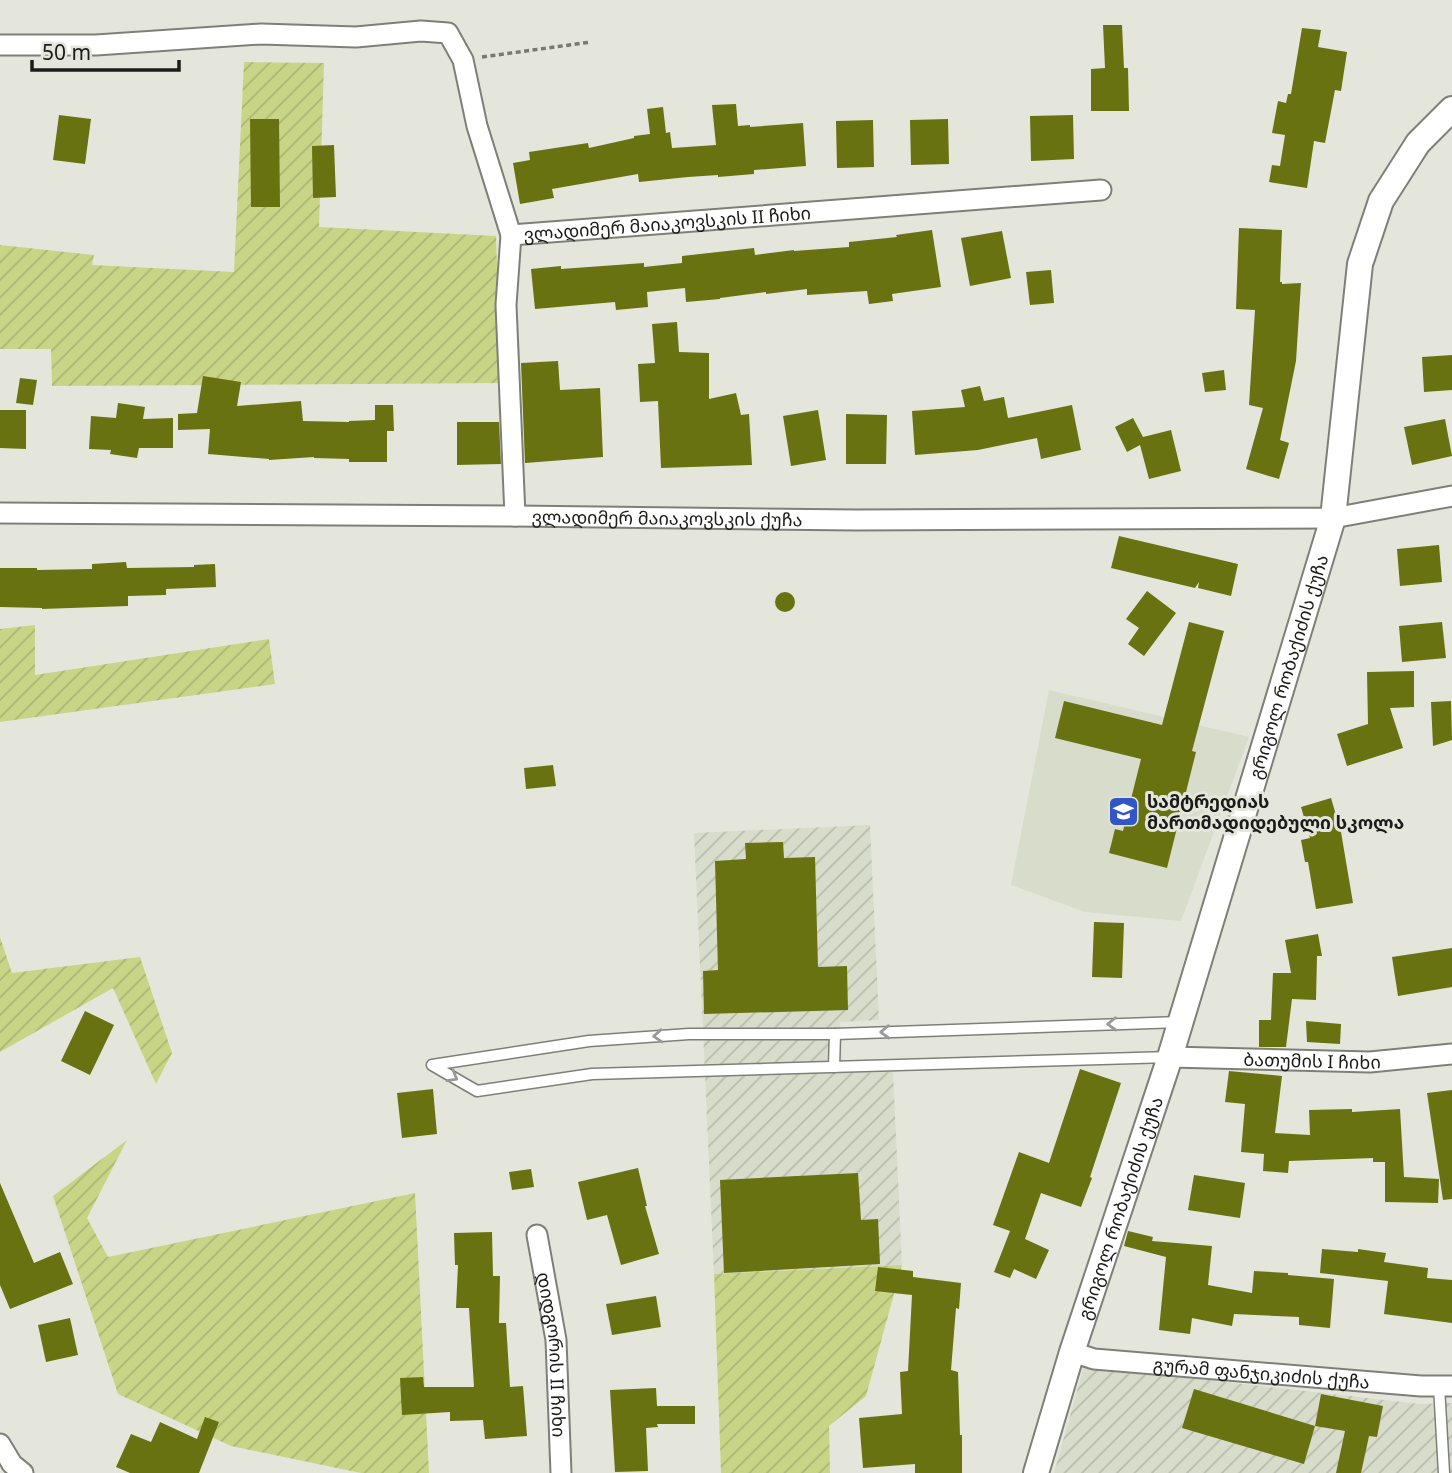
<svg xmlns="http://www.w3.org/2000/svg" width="1452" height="1473" viewBox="0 0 1452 1473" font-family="'Noto Sans','Noto Sans Georgian',sans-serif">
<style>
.built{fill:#d8dcca}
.industrial{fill:url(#industrial-furrows)}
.garden{fill:url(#garden-furrows)}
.building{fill:#687211}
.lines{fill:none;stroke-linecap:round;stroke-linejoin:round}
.service-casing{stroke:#7e8077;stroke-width:13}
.minor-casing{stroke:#7e8077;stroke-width:23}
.tertiary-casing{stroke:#7e8077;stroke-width:28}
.path{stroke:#787973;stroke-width:3.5;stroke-dasharray:5 3.5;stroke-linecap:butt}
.service{stroke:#fff;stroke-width:10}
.minor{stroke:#fff;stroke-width:19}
.tertiary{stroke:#fff;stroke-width:24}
.oneway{stroke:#989998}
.labels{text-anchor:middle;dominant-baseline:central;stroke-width:6;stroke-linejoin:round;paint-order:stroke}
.street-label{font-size:18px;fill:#1b1c19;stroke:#e4e6dc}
.poi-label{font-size:18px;font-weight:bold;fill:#1b1c19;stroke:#e4e6dc;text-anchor:start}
</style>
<defs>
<pattern id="industrial-furrows" width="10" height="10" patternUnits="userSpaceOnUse" patternTransform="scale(1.75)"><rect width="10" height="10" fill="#d8dcca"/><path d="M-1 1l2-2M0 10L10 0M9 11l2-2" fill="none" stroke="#b9bcad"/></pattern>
<pattern id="garden-furrows" width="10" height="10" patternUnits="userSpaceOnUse" patternTransform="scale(1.75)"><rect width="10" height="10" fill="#c8d587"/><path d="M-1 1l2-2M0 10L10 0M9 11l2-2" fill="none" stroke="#abb674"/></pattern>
</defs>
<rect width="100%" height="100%" fill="#e4e6dc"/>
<polygon class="built" points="1049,690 1249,737 1181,921 1085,912 1011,885"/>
<g class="industrial">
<polygon points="870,825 879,1020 840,1022 842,1073 893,1072 902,1265 714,1274 694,833"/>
<polygon points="1084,1366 1420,1404 1452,1403 1452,1473 1054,1473"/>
</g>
<g class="garden">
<polygon points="244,62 324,63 319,227 496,236 501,383 52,386 51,349 0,349 0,245 94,255 92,265 234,272"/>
<polygon points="35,625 35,675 269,639 275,684 0,722 0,629"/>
<polygon points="0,937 12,973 140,957 172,1053 156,1084 113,988 0,1052"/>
<polygon points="127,1140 87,1218 108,1257 415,1193 429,1473 361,1473 231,1446 118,1394 53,1196"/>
<polygon points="902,1265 866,1396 829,1426 830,1473 721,1473 714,1274"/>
</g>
<g class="building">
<polygon points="1103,25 1122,25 1124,68 1128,68 1129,111 1091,111 1091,69 1105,68"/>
<polygon points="1302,28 1321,30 1318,47 1347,52 1341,91 1335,90 1325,143 1314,141 1307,188 1269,182 1272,165 1280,166 1285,135 1272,133 1278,101 1286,103 1288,94 1291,94"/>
<polygon points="736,104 738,126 750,125 750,127 803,123 806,166 754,170 754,174 718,177 718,175 688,177 639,182 638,174 552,189 554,198 520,204 513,163 530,160 529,152 588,143 589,148 634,138 634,136 650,134 647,109 663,107 666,133 670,132 672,148 716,145 712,105"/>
<polygon points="59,115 91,119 85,164 53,160"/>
<polygon points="1073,115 1074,159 1031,161 1030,116"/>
<polygon points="250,119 279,119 280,207 251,207"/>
<polygon points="948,119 949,164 911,165 910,120"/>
<polygon points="873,120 874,167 837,168 836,121"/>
<polygon points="334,145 336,197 313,198 312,146"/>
<polygon points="1239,228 1282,230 1280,282 1282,282 1282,284 1301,283 1296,361 1280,440 1289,443 1279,479 1246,469 1263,408 1249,405 1255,310 1236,309"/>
<polygon points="932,230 941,287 892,294 893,301 869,304 867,291 807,295 807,289 766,294 766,292 720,298 720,299 686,302 685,288 647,292 648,307 616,310 615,302 535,309 531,269 561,266 561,269 644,263 644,267 682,263 682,256 754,248 755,255 794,250 794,251 849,247 849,242 897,237 896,235"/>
<polygon points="1002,231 1011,278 970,286 961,238"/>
<polygon points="1051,270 1054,303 1030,305 1026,272"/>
<polygon points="677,322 679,352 709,353 709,399 736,393 741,415 749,414 752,465 661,468 658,401 640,402 638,364 655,363 652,324"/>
<polygon points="1452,355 1452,390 1424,392 1422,357"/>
<polygon points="558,361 560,390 600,388 603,457 525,463 521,363"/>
<polygon points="1224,370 1226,390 1205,392 1202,373"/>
<polygon points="203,376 241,382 237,406 301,401 303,421 349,422 349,421 375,420 375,405 393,405 394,431 387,431 387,462 349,462 349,459 314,458 314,457 269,460 269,459 208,454 210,429 178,430 178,414 197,413"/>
<polygon points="20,378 37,380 33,405 16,403"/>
<polygon points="980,386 984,401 1004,397 1008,418 1072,405 1081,450 1041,459 1037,438 978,450 915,455 912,411 965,407 961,390"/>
<polygon points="118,403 145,407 143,419 173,418 173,448 139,448 137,458 110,454 111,450 89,449 91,416 116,418"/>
<polygon points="0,410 26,410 26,449 0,448"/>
<polygon points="818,410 826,460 791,466 783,416"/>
<polygon points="846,414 887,415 886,464 846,464"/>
<polygon points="1133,418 1143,437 1171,430 1181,471 1149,479 1140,445 1127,452 1115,427"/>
<polygon points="1445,419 1452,456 1412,465 1404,427"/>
<polygon points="457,422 499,422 501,464 457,465"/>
<polygon points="1119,536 1238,564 1231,596 1198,588 1199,582 1195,588 1111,568"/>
<polygon points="1439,545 1442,582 1400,586 1397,549"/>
<polygon points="126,562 127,568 194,567 194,565 215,564 216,587 166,589 166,595 128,596 128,606 42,609 42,608 0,607 0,568 37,568 37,570 92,569 92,564"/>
<polygon points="1147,591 1176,613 1144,656 1128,644 1139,628 1126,619"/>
<circle cx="785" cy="602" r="10"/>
<polygon points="1189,622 1224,631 1192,751 1196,752 1167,868 1109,853 1115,829 1123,831 1141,759 1055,738 1064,701 1162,725"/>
<polygon points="1442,622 1446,658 1402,662 1399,626"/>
<polygon points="1414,671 1414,707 1390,708 1403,748 1347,766 1337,734 1368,724 1367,672"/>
<polygon points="1451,701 1452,740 1433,746 1431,702"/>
<polygon points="553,765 556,786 526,789 524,768"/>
<polygon points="1331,798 1341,832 1353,903 1316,909 1308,862 1305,862 1301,840 1310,838 1301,807"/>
<polygon points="783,842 784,858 815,857 818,967 847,966 848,1010 704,1014 703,971 718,970 715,861 746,859 745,843"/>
<polygon points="1094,922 1124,923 1122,978 1092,977"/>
<polygon points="1318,934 1322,956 1317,956 1316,1000 1292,999 1286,1047 1259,1047 1259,1020 1271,1020 1273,973 1291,973 1285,940"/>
<polygon points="1452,948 1452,987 1398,996 1392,957"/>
<polygon points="85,1011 114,1025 90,1075 61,1061"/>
<polygon points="1306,1021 1341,1024 1340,1044 1307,1042"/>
<polygon points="1080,1069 1121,1083 1090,1177 1092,1178 1081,1207 1041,1193 1025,1239 1049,1250 1036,1279 1014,1269 1010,1278 994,1272 1010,1231 993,1225 1019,1152 1049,1163"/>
<polygon points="1229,1071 1282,1076 1275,1133 1310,1135 1309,1110 1352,1109 1352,1112 1400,1109 1404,1177 1439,1179 1438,1203 1385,1202 1385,1162 1373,1162 1373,1158 1289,1161 1288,1173 1263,1171 1264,1154 1241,1152 1245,1104 1225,1102"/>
<polygon points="433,1089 437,1134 402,1138 397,1093"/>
<polygon points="1452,1090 1452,1199 1443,1200 1427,1093"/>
<polygon points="638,1168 647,1206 645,1206 659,1254 621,1265 607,1215 587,1220 578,1182"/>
<polygon points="531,1169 534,1187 512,1190 509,1172"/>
<polygon points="858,1173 861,1220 878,1219 880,1264 724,1273 720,1180"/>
<polygon points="1194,1175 1245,1183 1240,1218 1188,1210"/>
<polygon points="0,1183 34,1263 60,1252 73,1284 10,1309 0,1285"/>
<polygon points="1128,1231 1153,1237 1152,1241 1212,1246 1208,1285 1252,1293 1254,1271 1288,1273 1288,1275 1334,1279 1330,1328 1299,1325 1299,1317 1234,1314 1232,1326 1192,1318 1190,1334 1159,1330 1166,1257 1124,1246"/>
<polygon points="492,1232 493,1276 500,1276 499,1323 506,1323 510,1387 523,1386 527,1436 485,1439 483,1420 450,1421 450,1412 402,1415 400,1378 423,1377 424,1387 474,1387 469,1308 456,1308 458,1265 455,1265 454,1233"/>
<polygon points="1322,1249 1358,1252 1358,1249 1386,1253 1384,1262 1428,1268 1427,1278 1452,1280 1452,1323 1384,1314 1388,1281 1320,1273"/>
<polygon points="878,1267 913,1271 913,1277 961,1283 959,1309 956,1308 951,1370 958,1372 960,1435 962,1435 962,1473 915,1473 915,1464 863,1468 859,1418 902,1414 900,1372 908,1371 912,1295 875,1291"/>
<polygon points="656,1296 661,1327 612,1335 606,1304"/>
<polygon points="70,1318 78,1355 46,1362 38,1325"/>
<polygon points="656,1388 657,1406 695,1406 695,1424 657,1424 658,1427 646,1428 648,1471 615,1472 610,1390"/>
<polygon points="1194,1389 1315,1426 1304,1464 1182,1428"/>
<polygon points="1321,1394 1383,1406 1377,1437 1369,1436 1361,1473 1336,1473 1345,1431 1315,1426"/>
<polygon points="205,1417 219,1422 199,1473 130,1473 116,1467 131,1434 151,1442 160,1422 197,1439"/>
</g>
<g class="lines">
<defs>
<g id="service">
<polyline points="1170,1057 592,1074 477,1091 432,1065 589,1041 689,1034 835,1034 1180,1022"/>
<polyline points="834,1067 835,1034"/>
<polyline points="1439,1386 1444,1473"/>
</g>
<g id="minor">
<polyline points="0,45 96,45 261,34 356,37 421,31 448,33 463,60 477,126 511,235"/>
<path id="s1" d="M0 513 515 516 856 520 1333 518 1452 496"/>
<path id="s2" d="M515 516 506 305 511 235 1101 190"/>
<path id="s3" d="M1170 1057 1370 1062 1452 1054"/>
<path id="s4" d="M537 1235 556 1340 561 1473"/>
<path id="s5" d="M1072 1352 1094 1359 1421 1386H1452"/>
<polyline points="0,1444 12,1464 23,1473"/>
</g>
<g id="tertiary">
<path id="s6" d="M1036 1473 1072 1352 1170 1057 1333 518 1360 264 1381 201 1418 143 1452 109"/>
</g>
</defs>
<use href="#service" class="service-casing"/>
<use href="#minor" class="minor-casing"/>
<use href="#tertiary" class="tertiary-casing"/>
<polyline class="path" points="482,57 591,42"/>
<use href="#service" class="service"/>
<use href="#minor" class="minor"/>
<use href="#tertiary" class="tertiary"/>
</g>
<defs><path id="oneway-chevron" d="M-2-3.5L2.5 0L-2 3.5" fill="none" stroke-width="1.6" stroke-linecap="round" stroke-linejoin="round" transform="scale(1.75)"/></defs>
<g class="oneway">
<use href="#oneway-chevron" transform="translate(1112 1024) rotate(178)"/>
<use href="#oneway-chevron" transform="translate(885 1032) rotate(178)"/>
<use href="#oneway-chevron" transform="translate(658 1036) rotate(176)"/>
<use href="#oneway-chevron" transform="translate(453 1077) rotate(30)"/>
</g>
<defs>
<symbol id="school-square" viewBox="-11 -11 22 22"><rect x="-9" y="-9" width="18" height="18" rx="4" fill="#3156c6" stroke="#e4e6dc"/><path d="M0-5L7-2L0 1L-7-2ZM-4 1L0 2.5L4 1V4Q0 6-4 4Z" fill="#fff"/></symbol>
</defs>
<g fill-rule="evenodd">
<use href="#school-square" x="1106" y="794" width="35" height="35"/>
</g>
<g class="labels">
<g class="street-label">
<text stroke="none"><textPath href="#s2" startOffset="438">ვლადიმერ მაიაკოვსკის II ჩიხი</textPath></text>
<text stroke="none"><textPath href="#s1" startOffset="667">ვლადიმერ მაიაკოვსკის ქუჩა</textPath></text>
<text stroke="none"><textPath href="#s6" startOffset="845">გრიგოლ რობაქიძის ქუჩა</textPath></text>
<text stroke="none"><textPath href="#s3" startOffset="142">ბათუმის I ჩიხი</textPath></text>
<text stroke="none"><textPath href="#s6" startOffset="278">გრიგოლ რობაქიძის ქუჩა</textPath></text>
<text stroke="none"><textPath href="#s4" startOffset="121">დიდგორის II ჩიხი</textPath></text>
<text stroke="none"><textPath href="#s5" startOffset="191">გურამ ფანჯიკიძის ქუჩა</textPath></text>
</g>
<g class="poi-label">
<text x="1147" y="801">სამტრედიას<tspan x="1147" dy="21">მართმადიდებული სკოლა</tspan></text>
</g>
</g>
<path d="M32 60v10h147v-10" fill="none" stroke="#1b1c19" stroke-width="3.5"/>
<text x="42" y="60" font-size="21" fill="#1b1c19" stroke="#e4e6dc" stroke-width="5" paint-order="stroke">50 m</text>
</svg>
